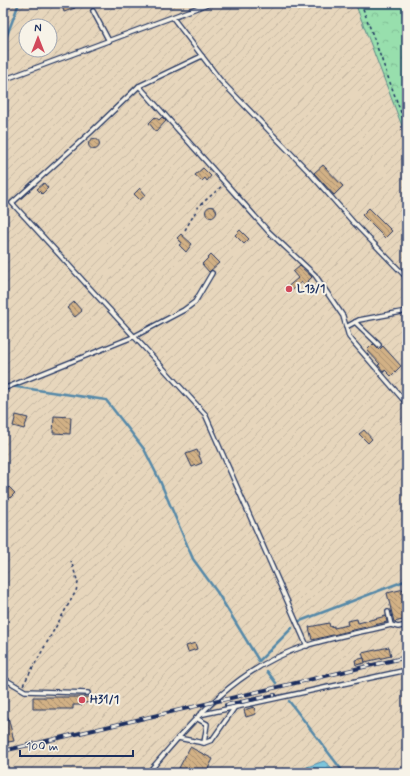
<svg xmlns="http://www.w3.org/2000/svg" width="410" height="776" viewBox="0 0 410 776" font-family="Mynerve,sans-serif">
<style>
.industrial{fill:url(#industrial-furrows);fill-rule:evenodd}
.forest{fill:url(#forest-crowns);stroke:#5a8786}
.water{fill:url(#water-ripples);stroke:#5589a9}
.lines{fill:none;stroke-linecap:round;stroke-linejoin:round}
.stream{stroke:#5589a9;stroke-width:2.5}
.building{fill:url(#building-back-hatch);stroke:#1b2f5e}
.service-casing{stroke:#1b2f5e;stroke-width:6}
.path{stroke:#1b2f5e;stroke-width:1.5;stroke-dasharray:3 3;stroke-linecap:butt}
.service{stroke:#f7f3e8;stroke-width:3.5}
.rail-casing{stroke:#1b2f5e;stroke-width:4}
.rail{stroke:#f7f3e8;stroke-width:2.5;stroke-dasharray:8;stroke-linecap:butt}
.poi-dot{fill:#d1495b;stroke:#f7f3e8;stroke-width:1.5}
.labels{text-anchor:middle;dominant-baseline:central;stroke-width:4;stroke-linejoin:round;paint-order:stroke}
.poi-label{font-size:12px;font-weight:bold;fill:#1b2f5e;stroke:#f7f3e8;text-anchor:start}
</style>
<defs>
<pattern id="industrial-furrows" width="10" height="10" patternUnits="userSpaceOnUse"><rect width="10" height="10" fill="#e7d6bc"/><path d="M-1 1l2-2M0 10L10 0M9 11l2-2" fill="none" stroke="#c6b8a4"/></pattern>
<pattern id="forest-crowns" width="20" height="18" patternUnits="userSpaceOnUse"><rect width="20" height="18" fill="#98dfad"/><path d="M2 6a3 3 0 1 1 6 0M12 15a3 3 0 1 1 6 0" fill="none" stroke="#82c097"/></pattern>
<pattern id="water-ripples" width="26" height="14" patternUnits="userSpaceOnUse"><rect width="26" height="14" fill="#7bc5db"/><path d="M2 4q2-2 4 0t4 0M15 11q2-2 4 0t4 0" fill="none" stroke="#64a0b5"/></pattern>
<pattern id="building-back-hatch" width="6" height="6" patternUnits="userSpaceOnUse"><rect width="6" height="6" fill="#d2b185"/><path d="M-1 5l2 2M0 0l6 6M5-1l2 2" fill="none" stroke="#aa9070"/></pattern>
</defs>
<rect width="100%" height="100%" fill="#f0e6d4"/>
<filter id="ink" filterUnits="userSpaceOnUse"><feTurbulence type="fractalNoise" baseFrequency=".025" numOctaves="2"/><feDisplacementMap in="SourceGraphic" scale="8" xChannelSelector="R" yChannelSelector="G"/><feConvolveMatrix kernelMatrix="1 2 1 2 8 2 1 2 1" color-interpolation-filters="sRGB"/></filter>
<g filter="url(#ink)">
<path class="industrial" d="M3 3H355L407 139V773H3ZM26 26H50V50H26Z"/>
<polygon class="forest" points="355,3 407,3 407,139"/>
<polygon class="water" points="324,761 338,773 300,773 307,767"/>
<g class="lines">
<g class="stream">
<polyline points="3,46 19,3"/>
<polyline points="3,385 106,400 144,449 160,481 193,559 217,592 259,661 292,628"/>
<polyline points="300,621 407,580"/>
<polyline points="267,671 276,683"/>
<polyline points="289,701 344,773"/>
</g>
</g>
<g class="building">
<polygon points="61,3 73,3 75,8 64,12"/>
<polygon points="155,117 159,120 162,117 166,121 156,132 149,123"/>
<circle cx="94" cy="144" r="5.5"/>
<polygon points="323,165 343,186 334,195 314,173"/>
<polygon points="203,168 211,176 207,181 205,178 202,181 195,175"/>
<polygon points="44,183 48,188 42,194 37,189"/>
<polygon points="140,188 146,195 140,200 134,194"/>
<circle cx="211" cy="212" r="5.5"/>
<polygon points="369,208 392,231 385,238 362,215"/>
<polygon points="240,230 249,239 244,244 235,235"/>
<polygon points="181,234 192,244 186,252 179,245 182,243 177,238"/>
<polygon points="211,255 219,263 209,272 202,264"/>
<polygon points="300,266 312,277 304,285 302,282 289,293 285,289 298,278 293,272"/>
<polygon points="74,302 82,311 75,317 67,308"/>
<polygon points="373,344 379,350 383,346 401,366 391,376 385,370 384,372 378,365 380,364 367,350"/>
<polygon points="16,415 28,418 24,429 13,426"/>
<polygon points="54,416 71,417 70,434 53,433"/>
<polygon points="364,430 372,439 368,443 359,434"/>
<polygon points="197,450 202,463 192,467 186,454"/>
<polygon points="9,487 15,493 6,502 3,499 3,492"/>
<polygon points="404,589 407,602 407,619 394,622 387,593"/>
<polygon points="386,616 387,622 312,640 309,627 329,623 330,627 334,626 334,628 348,625 347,621 357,619 358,623"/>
<polygon points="195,643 197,649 188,652 186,646"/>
<polygon points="389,647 391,656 365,662 362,653"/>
<polygon points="364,658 365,663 356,665 355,660"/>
<polygon points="33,697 96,697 96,702 82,703 82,705 73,705 73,709 33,709"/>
<polygon points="254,707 256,714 246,717 244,710"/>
<polygon points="8,717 14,741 3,743 3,718"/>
<polygon points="190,747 213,759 206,773 189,773 179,768"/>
</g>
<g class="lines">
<defs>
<g id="service">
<polyline points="93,11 109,41"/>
<polyline points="173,18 221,81 309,172 353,222 407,278"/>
<polyline points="202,56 139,86 91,132 12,203 205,414 307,646"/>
<polyline points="3,80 210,3"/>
<polyline points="139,86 268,231 315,275 343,316 349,337 407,404"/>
<polyline points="355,322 379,345"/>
<polyline points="346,327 359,320 407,311"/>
<polyline points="3,389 133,337 184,310 195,302 212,273"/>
<polyline points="388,612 391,625"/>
<polyline points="3,678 25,691 88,693"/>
<polyline points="199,715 407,670"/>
<polyline points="178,738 204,743 207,724 196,718"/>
<polyline points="204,743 212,740 235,707"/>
<path d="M148 773C193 720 236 668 305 646 333 637 362 632 391 625L398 627 407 625"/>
</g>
</defs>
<use href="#service" class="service-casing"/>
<g class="path">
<polyline points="361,3 407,129"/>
<polyline points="185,230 199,206 222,186"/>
<polyline points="23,685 76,591 78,583 71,561"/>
</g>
<use href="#service" class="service"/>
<defs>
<g id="rail">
<polyline points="226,705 275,695"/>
<polyline points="3,751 407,657"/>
</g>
</defs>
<use href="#rail" class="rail-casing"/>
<use href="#rail" class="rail"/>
</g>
</g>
<g class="poi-dot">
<circle cx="289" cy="289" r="4"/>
<circle cx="82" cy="700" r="4"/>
</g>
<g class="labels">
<g class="poi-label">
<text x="297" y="289">L13/1</text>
<text x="90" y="700">H31/1</text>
</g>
</g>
<rect width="410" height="776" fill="none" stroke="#f7f3e8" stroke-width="16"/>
<rect x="8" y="8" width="394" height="760" fill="none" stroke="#1b2f5e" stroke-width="1.5" filter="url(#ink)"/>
<g transform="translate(38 38)"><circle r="19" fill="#f7f3e8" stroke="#9fa5b1"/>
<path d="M0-3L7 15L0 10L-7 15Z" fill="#d1495b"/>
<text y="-6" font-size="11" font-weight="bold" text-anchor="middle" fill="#1b2f5e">N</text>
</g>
<path d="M20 750v6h113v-6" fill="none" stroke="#1b2f5e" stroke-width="2"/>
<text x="26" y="750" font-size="12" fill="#1b2f5e" stroke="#f7f3e8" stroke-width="3" paint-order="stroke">100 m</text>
</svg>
